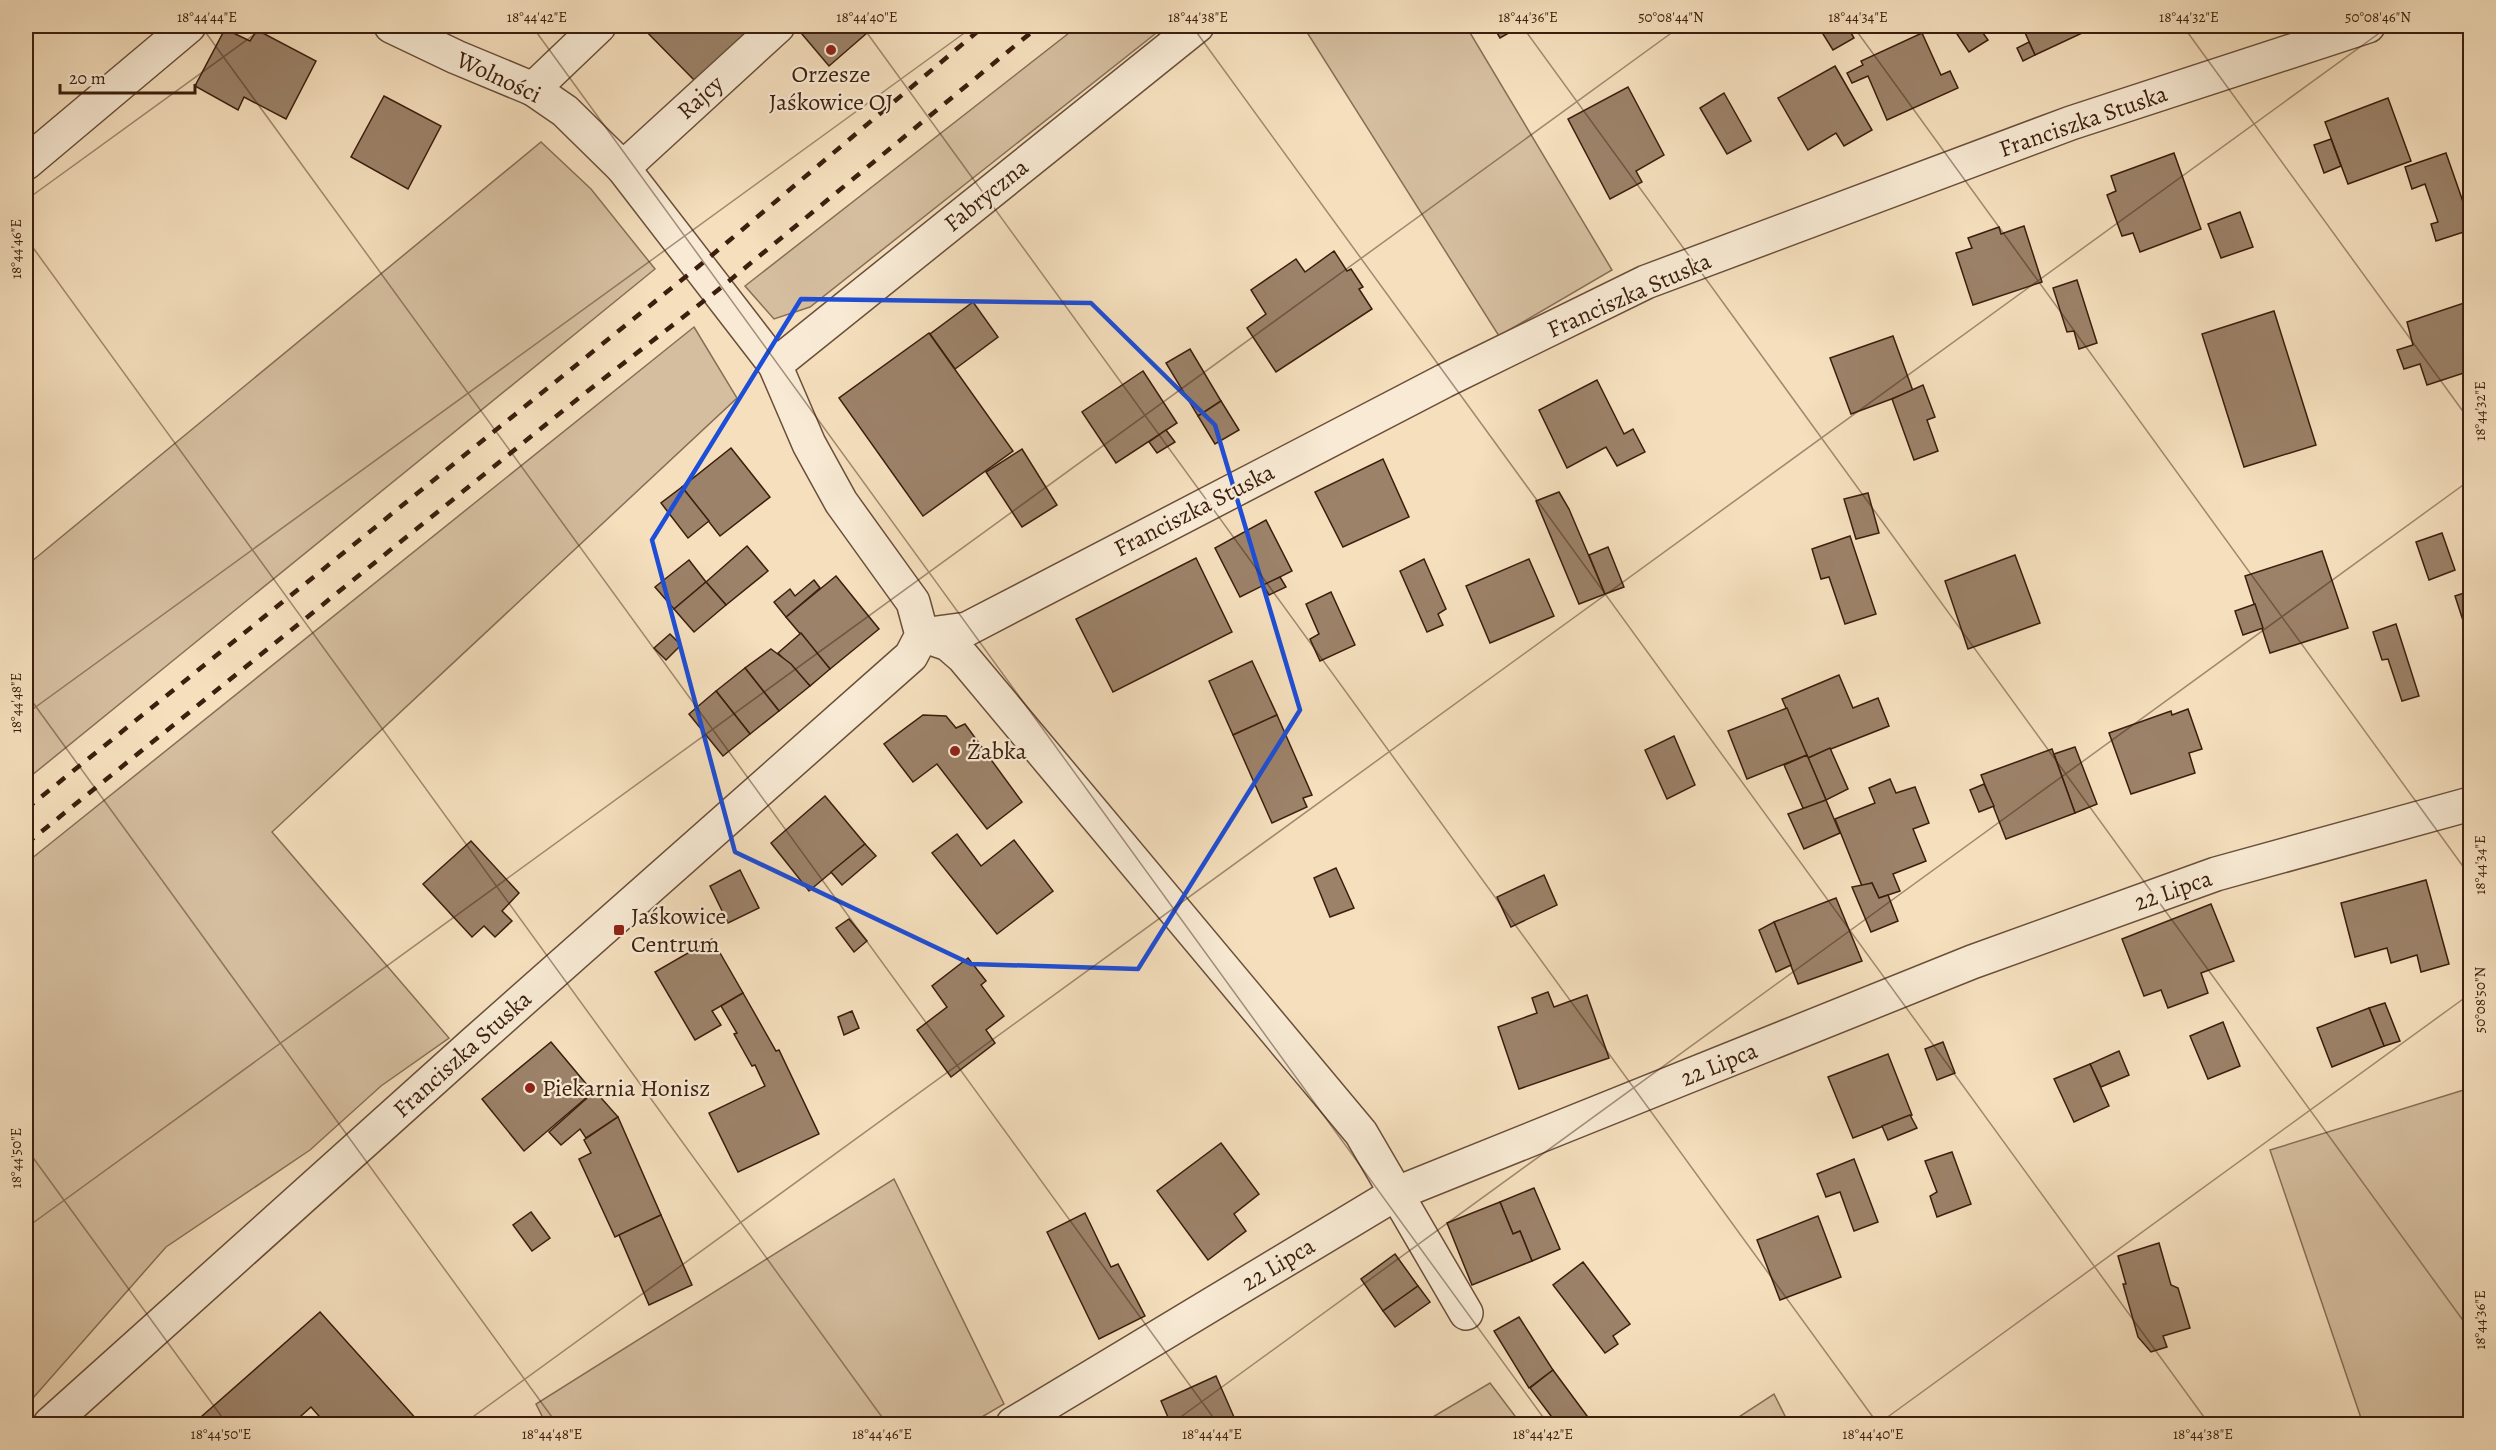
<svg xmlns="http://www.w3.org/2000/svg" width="2496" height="1450" viewBox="0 0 2496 1450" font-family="Alegreya,serif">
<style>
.green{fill:#d5be9f;stroke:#886e56;stroke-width:1.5}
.building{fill:#9c8269;stroke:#3b1e0d;stroke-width:1.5}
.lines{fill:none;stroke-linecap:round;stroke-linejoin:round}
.minor-casing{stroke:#6a4e39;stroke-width:36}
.minor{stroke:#f8ead4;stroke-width:33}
.rail{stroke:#3b1e0d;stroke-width:4.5;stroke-dasharray:10 10;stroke-linecap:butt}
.marked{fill:none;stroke:#1d4ed8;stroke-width:4.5;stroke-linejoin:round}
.ticks{fill:none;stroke:#3b1e0d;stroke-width:1.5;stroke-opacity:0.45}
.poi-dot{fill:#8f2418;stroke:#f8ead4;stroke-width:2}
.labels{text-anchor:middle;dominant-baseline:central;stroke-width:4.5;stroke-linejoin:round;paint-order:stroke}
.poi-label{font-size:24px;fill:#3b1e0d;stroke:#f8ead4;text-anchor:start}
.street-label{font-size:24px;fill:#3b1e0d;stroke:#f8ead4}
.neatline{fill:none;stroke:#3b1e0d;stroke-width:2}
.ticks-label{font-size:15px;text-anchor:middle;fill:#3b1e0d}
</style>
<rect width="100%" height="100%" fill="#f5dfbd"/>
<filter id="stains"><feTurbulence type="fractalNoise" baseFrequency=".00333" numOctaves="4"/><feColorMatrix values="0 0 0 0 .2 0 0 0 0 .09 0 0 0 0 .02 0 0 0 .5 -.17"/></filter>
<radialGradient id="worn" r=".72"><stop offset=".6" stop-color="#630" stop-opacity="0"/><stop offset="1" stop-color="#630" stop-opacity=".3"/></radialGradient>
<g class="green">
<polygon points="1078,26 1165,26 810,307 774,319 745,286"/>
<polygon points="1303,26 1466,26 1612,270 1499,336"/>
<polygon points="541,142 591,189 655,269 26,780 26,566"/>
<polygon points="694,327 737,398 272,832 449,1038 381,1086 310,1150 166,1247 26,1406 26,863"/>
<polygon points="2470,1088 2470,1424 2363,1424 2270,1150"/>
<polygon points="894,1179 1004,1404 970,1424 546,1424 536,1404"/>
<polygon points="1490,1383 1521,1424 1421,1424"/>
<polygon points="1774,1394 1789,1424 1728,1424"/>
</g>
<g class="building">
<polygon points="641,26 659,27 753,26 696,82"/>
<polygon points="811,26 875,26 829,66 802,34"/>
<polygon points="1493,26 1521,26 1500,38"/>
<polygon points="1818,26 1847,26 1854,38 1833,50"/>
<polygon points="1971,26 1978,26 1988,40 1969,52 1957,34"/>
<polygon points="2022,26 2095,26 2095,27 2035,55"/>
<polygon points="225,29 250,41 257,30 316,61 286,119 244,97 238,110 195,86"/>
<polygon points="1922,33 1941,75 1950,71 1958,88 1887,120 1868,76 1852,83 1847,73 1863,65 1861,61"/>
<polygon points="2029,42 2035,55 2023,61 2017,48"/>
<polygon points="1835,66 1872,130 1844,146 1836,133 1808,150 1778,98"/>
<polygon points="1628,87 1664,155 1636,171 1642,182 1610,199 1568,119"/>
<polygon points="1724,93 1751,141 1727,154 1700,108"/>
<polygon points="384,96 441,126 408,189 351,157"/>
<polygon points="2388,98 2411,161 2348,184 2325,122"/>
<polygon points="2331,139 2341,166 2324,173 2314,145"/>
<polygon points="2174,153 2201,229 2140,252 2133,233 2122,236 2107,195 2116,191 2111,176"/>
<polygon points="2446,153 2470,222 2470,230 2436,241 2431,224 2438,222 2425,184 2412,189 2405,167"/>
<polygon points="2240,212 2253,247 2221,258 2208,224"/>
<polygon points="2024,226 2042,282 1973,305 1956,253 1972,248 1968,238 1999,227 2001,234"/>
<polygon points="1334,251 1347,271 1351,269 1363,287 1359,289 1372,309 1276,372 1247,328 1266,314 1251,290 1296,259 1305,272"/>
<polygon points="2077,280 2097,343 2079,349 2074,331 2067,332 2053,288"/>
<polygon points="2470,301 2470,371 2427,385 2420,364 2404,369 2397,350 2413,345 2407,322"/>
<polygon points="973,302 998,337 955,369 930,334"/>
<polygon points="2274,311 2316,445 2244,467 2202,334"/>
<polygon points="929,333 1013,451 923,516 839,398"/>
<polygon points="1893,336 1913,391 1851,414 1830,358"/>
<polygon points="1190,349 1221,401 1198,416 1166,363"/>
<polygon points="1143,371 1177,423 1116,463 1082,412"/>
<polygon points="1597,380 1624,434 1633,429 1645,452 1617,466 1606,447 1567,468 1539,410"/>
<polygon points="1923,385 1935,417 1927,420 1938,451 1914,460 1892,399"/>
<polygon points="1221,401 1239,430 1215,444 1198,416"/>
<polygon points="1166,430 1175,442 1157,453 1149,442"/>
<polygon points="731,448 770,497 720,536 682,487"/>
<polygon points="1022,449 1057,505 1022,527 986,472"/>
<polygon points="1383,459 1409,517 1343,547 1315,492"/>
<polygon points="682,487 709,521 688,538 661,503"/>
<polygon points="1559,492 1569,509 1605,594 1579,604 1536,501"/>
<polygon points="1868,493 1879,533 1856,539 1844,499"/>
<polygon points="1266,520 1292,571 1240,597 1215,548"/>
<polygon points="2442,533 2455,570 2429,580 2416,542"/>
<polygon points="1850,536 1876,614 1845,624 1829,577 1821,579 1812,549"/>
<polygon points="747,546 768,571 726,605 706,582"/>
<polygon points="1608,547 1624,587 1605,594 1589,555"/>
<polygon points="2322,551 2348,628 2270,653 2245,576"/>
<polygon points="2015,555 2040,623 1968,649 1945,581"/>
<polygon points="1196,558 1232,632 1113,692 1076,619"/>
<polygon points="1424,559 1446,609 1438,614 1443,625 1427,632 1400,571"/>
<polygon points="1529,559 1554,616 1490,643 1466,586"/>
<polygon points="689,560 706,582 674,609 655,587"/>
<polygon points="836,576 879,629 830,669 786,617"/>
<polygon points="1280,577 1286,587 1269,595 1263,585"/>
<polygon points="814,580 820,588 786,617 774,602 790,589 795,596"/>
<polygon points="706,582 726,605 694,632 674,609"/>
<polygon points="2470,591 2470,642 2455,596"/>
<polygon points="1331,592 1355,645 1320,661 1310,639 1319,634 1306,604"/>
<polygon points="2255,604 2263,628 2243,635 2235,611"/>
<polygon points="2396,624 2419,696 2402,701 2388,659 2382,660 2373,632"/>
<polygon points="801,633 830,669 810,686 778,653"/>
<polygon points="670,634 681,645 666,660 654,648"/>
<polygon points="771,649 791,664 810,686 779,711 745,668"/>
<polygon points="1252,661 1277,715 1233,735 1209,681"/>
<polygon points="745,668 779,711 750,734 716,691"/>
<polygon points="1839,675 1853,708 1878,698 1889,726 1808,758 1782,699"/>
<polygon points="716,691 750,734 723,756 689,714"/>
<polygon points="1787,708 1807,755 1747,779 1728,731"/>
<polygon points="2188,709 2202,749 2189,753 2195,773 2131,794 2109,733 2171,711 2172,715"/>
<polygon points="923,715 946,716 956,728 965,724 1022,802 987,829 937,764 913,782 884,744"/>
<polygon points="1277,715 1312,795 1303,798 1307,807 1272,823 1233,735"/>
<polygon points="1674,736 1695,785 1667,799 1645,750"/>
<polygon points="2075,747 2097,804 2075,813 2054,754"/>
<polygon points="1830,748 1848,789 1826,800 1808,758"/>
<polygon points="2052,749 2075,813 2006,839 1981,775"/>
<polygon points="1807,755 1826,800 1807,809 1803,808 1784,765"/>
<polygon points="1890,779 1896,793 1915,787 1929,823 1913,829 1926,861 1893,874 1900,891 1879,898 1872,883 1862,886 1835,819 1875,803 1869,788"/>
<polygon points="1984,784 1994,806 1979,812 1970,790"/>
<polygon points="825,796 865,844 809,891 771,843"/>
<polygon points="1826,800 1840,833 1804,849 1788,814"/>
<polygon points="957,834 981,866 1014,840 1053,891 997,934 932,853"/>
<polygon points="471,841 519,893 502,911 512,921 495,937 484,926 472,937 423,884"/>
<polygon points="865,844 876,856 842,885 831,872"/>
<polygon points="1336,868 1354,908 1330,917 1314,878"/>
<polygon points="740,870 759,908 728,923 710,886"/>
<polygon points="1544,875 1557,905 1511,927 1497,897"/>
<polygon points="2426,880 2449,964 2421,972 2417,955 2391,963 2387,948 2355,957 2341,903"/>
<polygon points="1872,883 1879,898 1888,895 1898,921 1871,932 1852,887"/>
<polygon points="1836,898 1862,961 1798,984 1774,922"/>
<polygon points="2211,904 2234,961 2201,973 2208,993 2168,1008 2161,990 2144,996 2122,939"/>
<polygon points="849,919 867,941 854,952 836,928"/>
<polygon points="1774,922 1791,965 1776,972 1759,930"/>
<polygon points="712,939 743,993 712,1011 721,1025 695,1040 655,972"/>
<polygon points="968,958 986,981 981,985 1004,1016 986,1030 995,1043 951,1077 917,1030 947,1007 932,986"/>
<polygon points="1548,992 1554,1007 1587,995 1609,1058 1519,1089 1498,1027 1537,1013 1532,998"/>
<polygon points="743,993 776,1051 779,1050 819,1134 738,1172 709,1113 765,1086 755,1065 752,1066 734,1034 737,1033 721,1006"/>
<polygon points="2385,1003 2400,1041 2384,1046 2369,1008"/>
<polygon points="2369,1008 2384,1046 2332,1067 2317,1028"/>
<polygon points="852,1011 859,1028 844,1035 838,1017"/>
<polygon points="2223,1022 2240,1066 2208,1079 2190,1036"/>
<polygon points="551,1042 593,1092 524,1151 482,1099"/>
<polygon points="1943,1042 1955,1073 1937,1080 1925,1049"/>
<polygon points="2119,1051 2129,1075 2101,1087 2090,1064"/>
<polygon points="1888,1054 1912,1115 1853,1138 1828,1077"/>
<polygon points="2090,1064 2109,1106 2074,1122 2054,1079"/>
<polygon points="595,1091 618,1117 586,1138 580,1129 561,1145 549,1132"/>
<polygon points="1910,1115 1917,1128 1888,1140 1882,1126"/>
<polygon points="618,1117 661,1215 615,1237 579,1159 591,1153 584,1140"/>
<polygon points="1221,1143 1259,1194 1234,1214 1246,1231 1208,1260 1157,1191"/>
<polygon points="1952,1152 1971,1204 1937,1217 1930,1196 1937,1192 1925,1161"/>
<polygon points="1854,1159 1878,1222 1854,1231 1840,1192 1826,1197 1817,1174"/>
<polygon points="1534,1188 1560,1249 1532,1261 1520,1231 1513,1234 1500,1202"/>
<polygon points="1500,1202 1513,1234 1520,1231 1532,1261 1472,1285 1447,1223"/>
<polygon points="531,1212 550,1238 532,1251 513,1225"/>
<polygon points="1085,1213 1111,1267 1118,1264 1145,1316 1099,1339 1047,1232"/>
<polygon points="661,1215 692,1285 649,1305 619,1235"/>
<polygon points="1818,1216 1841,1277 1780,1300 1757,1240"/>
<polygon points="2159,1243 2171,1285 2178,1288 2190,1328 2163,1336 2167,1347 2151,1352 2138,1337 2123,1284 2126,1284 2118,1256"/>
<polygon points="1395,1254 1418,1286 1383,1311 1361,1279"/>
<polygon points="1583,1262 1630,1324 1613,1336 1618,1344 1605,1353 1553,1285"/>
<polygon points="1418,1286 1430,1302 1395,1327 1383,1311"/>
<polygon points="320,1312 419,1422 416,1424 326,1424 311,1407 292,1424 193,1424"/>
<polygon points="1519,1317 1553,1370 1529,1388 1494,1331"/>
<polygon points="1553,1370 1593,1424 1557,1424 1530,1388"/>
<polygon points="1216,1376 1237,1424 1171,1424 1161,1401"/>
</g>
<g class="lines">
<defs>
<g id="minor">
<polyline points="533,89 599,26"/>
<polyline points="26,163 189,26"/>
<polyline points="623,168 778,26"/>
<polyline points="775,365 1197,26"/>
<polyline points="922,635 967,629 1444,381 1646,282 2071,123 2368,26"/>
<polyline points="922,635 948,644 963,657 1361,1133 1466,1313"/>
<polyline points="50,1424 474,1043 911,656 922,635 913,602 841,502 809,444 775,365 623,168 565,111 533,89 456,57 391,26"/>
<polyline points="1013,1424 1395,1194 1972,962 2216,874 2470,804"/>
</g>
</defs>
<use href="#minor" class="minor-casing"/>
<use href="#minor" class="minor"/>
<g class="rail">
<polyline points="26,809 699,266 984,26"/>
<polyline points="26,844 580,397 718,290 1039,26"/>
</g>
</g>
<path class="marked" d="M801 299 1091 303 1215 425 1300 710 1138 969 971 964 735 852 652 540Z"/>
<path class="ticks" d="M201 26 1218 1424M532 26 1548 1424M862 26 1878 1424M1192 26 2209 1424M1522 26 2470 1330M1853 26 2470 876M2183 26 2470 421M26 200 266 26M26 238 887 1424M26 693 557 1424M26 714 974 26M26 1148 227 1424M26 1228 1681 26M463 1424 2389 26M1171 1424 2470 480M1878 1424 2470 994"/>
<g class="poi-dot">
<circle cx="831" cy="50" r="6"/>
<circle cx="955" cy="751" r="6"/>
<rect x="613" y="924" width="12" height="12" rx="3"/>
<circle cx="530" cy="1088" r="6"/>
</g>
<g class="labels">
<g class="poi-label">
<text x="831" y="74" text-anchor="middle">Orzesze<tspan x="831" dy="28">Jaśkowice OJ</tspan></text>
<text x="967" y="751">Żabka</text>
<text x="631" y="916">Jaśkowice<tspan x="631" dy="28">Centrum</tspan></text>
<text x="542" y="1088">Piekarnia Honisz</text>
</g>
<g class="street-label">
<text transform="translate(499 77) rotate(25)">Wolności</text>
<text transform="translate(700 97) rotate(-42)">Rajcy</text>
<text transform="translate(2083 121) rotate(-19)">Franciszka Stuska</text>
<text transform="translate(986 195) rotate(-39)">Fabryczna</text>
<text transform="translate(1629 295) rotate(-24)">Franciszka Stuska</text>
<text transform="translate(1194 510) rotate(-27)">Franciszka Stuska</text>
<text transform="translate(2173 890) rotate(-19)">22 Lipca</text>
<text transform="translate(462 1054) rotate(-42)">Franciszka Stuska</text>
<text transform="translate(1719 1064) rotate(-22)">22 Lipca</text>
<text transform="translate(1278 1264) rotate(-31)">22 Lipca</text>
</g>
</g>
<rect width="2496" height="1450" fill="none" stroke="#f5dfbd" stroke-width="66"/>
<path d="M60 84v9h135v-9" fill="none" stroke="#3b1e0d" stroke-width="3"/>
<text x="69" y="84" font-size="18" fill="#3b1e0d" stroke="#f8ead4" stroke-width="4.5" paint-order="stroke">20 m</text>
<rect x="33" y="33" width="2430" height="1384" class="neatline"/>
<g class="ticks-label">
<text x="207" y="22">18°44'44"E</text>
<text x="537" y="22">18°44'42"E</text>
<text x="867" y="22">18°44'40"E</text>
<text x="1198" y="22">18°44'38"E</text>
<text x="1528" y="22">18°44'36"E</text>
<text x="1671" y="22">50°08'44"N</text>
<text x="1858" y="22">18°44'34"E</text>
<text x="2189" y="22">18°44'32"E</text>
<text x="2378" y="22">50°08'46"N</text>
<text transform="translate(16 249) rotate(-90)" y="5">18°44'46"E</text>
<text transform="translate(2480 411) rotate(-90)" y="5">18°44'32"E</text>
<text transform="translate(16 703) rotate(-90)" y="5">18°44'48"E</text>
<text transform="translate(2480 865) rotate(-90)" y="5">18°44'34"E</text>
<text transform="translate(2480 1000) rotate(-90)" y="5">50°08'50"N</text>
<text transform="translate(16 1158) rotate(-90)" y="5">18°44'50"E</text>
<text transform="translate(2480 1320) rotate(-90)" y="5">18°44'36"E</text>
<text x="221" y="1439">18°44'50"E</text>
<text x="552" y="1439">18°44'48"E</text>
<text x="882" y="1439">18°44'46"E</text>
<text x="1212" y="1439">18°44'44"E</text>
<text x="1543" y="1439">18°44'42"E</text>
<text x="1873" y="1439">18°44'40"E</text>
<text x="2203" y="1439">18°44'38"E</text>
</g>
<rect width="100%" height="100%" filter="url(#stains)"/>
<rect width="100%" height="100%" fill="url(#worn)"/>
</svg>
